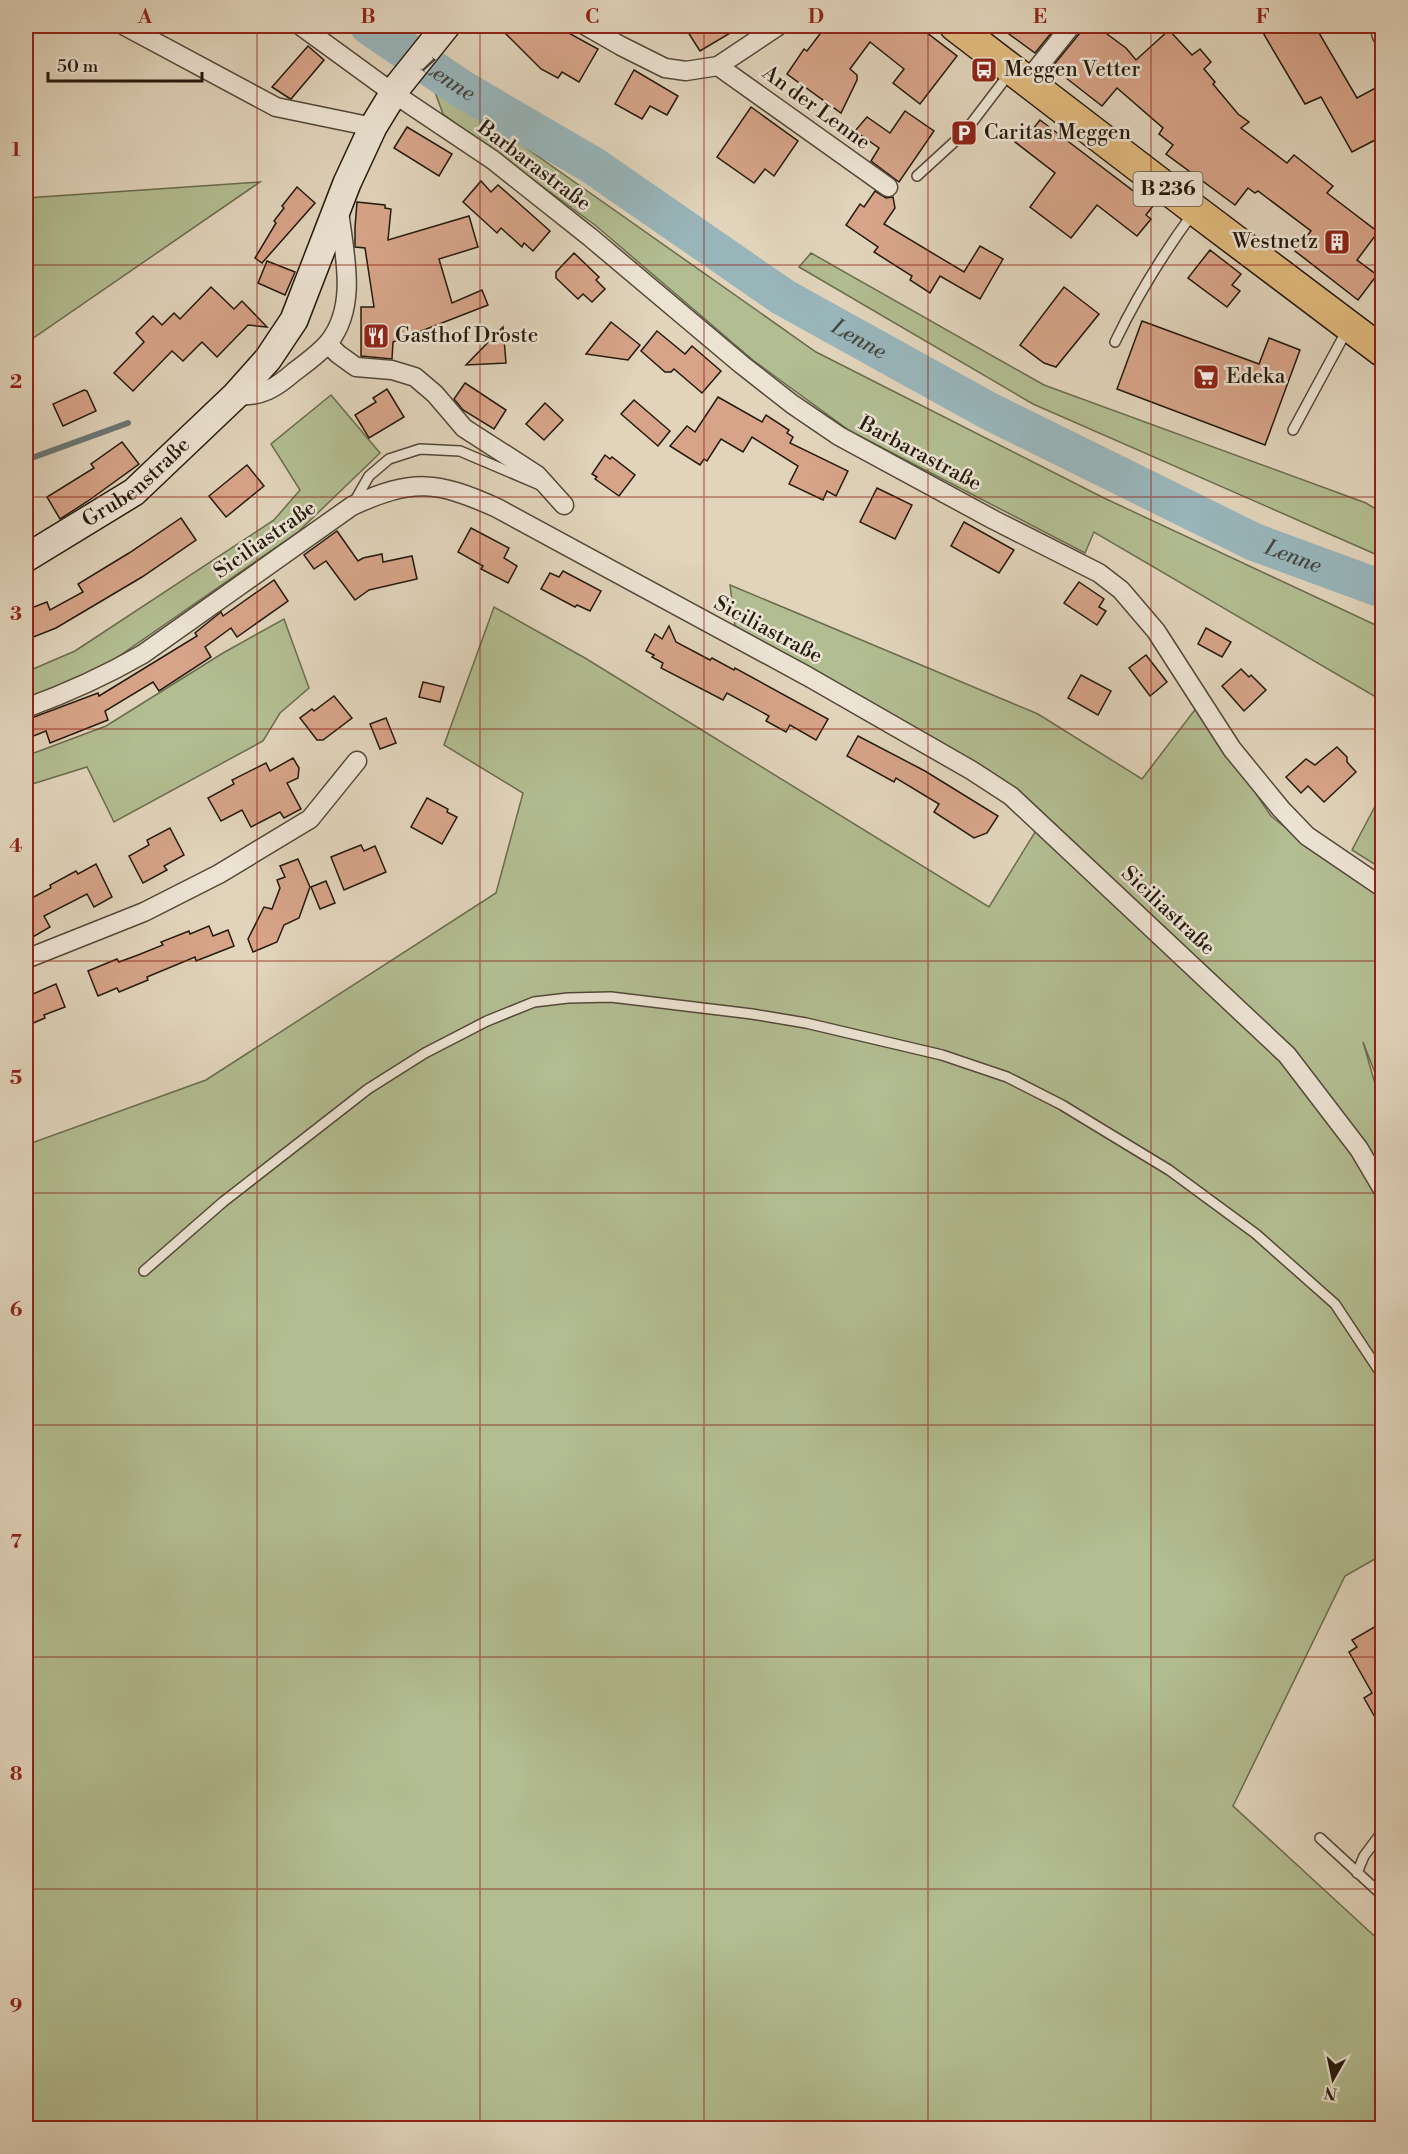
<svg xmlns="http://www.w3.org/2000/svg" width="1408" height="2154" viewBox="0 0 1408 2154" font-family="'Libre Bodoni',serif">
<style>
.green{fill:#b2bd91;stroke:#6b6c4f;stroke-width:1.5}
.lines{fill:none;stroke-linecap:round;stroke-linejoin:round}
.stream{stroke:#6a7775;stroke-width:6}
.river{stroke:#98b5ba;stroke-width:38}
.building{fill:#d7a489;stroke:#241a0d;stroke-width:1.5}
.service-casing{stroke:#534838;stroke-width:12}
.minor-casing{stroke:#534838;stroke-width:21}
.secondary-casing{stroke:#241a0d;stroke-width:30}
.primary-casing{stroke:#241a0d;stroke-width:33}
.service{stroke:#ece3d3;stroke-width:9}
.minor{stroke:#ece3d3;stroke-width:18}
.secondary{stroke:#ece3d3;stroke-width:27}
.primary{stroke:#e0ba7e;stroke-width:30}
.grid{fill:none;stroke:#8f2418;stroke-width:1.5;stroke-opacity:0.55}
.labels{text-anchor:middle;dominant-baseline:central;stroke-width:5;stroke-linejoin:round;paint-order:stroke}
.shield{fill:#ece3d3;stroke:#605648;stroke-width:1.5}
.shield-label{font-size:20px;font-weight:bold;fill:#241a0d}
.poi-label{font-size:21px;fill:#241a0d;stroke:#ece3d3;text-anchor:start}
.street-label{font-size:21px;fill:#241a0d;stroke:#ece3d3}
.water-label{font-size:22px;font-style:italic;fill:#474841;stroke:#ece3d3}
.neatline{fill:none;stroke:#8f2418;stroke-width:2}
.grid-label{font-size:20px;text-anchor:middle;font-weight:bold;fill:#8f2418}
</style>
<rect width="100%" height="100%" fill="#e1d4bb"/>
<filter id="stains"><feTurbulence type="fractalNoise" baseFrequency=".00333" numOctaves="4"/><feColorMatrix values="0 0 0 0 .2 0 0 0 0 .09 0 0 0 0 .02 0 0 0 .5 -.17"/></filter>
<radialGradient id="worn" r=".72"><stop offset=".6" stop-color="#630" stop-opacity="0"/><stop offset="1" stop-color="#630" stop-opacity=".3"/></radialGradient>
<g class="green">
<polygon points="431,81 816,352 1104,498 1382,628 1382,680 1374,696 1094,532 1085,553 850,431 754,361 595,225 443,114"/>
<polygon points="260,182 26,343 26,198"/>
<polygon points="811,253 1044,385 1366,503 1382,513 1382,557 1033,404 799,267"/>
<polygon points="331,395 380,453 298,532 99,670 26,698 26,672 75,651 274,520 300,490 271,444"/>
<polygon points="730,585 1038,714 1142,779 1197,707 1271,816 1301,840 1382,894 1382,1091 1363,1042 1382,1108 1382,1555 1345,1576 1233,1806 1382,1943 1382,2128 26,2128 26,1145 206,1080 496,893 523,793 444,745 494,607 585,658 989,907 1045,816 735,626"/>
<polygon points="284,619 309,688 280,713 263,741 114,822 87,767 26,786 26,756 106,726 223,653"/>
<polygon points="1382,793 1382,869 1352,850"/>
</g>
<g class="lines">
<polyline class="stream" points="26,460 128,423"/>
<path class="river" id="s1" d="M369 26 462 89 592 165 783 297 987 410 1254 542 1382 589"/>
</g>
<g class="building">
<polygon points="498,26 556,26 598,49 579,82 562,72 558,78 541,69"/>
<polygon points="684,26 742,26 700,51"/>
<polygon points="826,26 918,26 957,56 920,104 893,83 904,69 870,42 850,69 857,75 857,80 841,113 787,74 804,49 807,51"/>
<polygon points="998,26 1057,26 1035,53"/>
<polygon points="1082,26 1096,26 1126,48 1136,60 1169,30 1192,55 1200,49 1211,62 1204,69 1215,82 1213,84 1238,114 1249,122 1241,128 1287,163 1294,155 1333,186 1327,193 1378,232 1357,260 1377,275 1358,300 1295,251 1311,231 1258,191 1255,193 1248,188 1235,205 1166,154 1173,145 1159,134 1163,128 1117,88 1102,106 1052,67 1080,33"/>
<polygon points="1259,26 1315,26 1357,98 1383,84 1383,136 1352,152 1321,97 1305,104"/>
<polygon points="308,46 324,60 291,99 289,98 272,87"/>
<polygon points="634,70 678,96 667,115 650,106 642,119 615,104"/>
<polygon points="751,107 798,141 774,176 765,169 754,183 717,157"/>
<polygon points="905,111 934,131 899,182 871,161 879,148 855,131 867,117 890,133"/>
<polygon points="1040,120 1153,206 1146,215 1151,219 1137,236 1097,205 1071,238 1030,207 1055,173 1015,142 1028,125 1033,129"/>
<polygon points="407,127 452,154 439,176 394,148"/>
<polygon points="481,181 491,192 498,185 550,231 533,251 524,243 522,247 501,228 497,233 463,202"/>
<polygon points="297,187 315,203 262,263 255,258 276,223 274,221 284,208 282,206"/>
<polygon points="875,191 886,198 893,197 895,208 884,224 964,272 980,246 1003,259 980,299 940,276 930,293 910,280 912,276 874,252 878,247 846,225 860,204 864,207"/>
<polygon points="357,202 385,205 385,208 391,209 388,240 469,216 478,247 439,259 452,303 482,290 488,305 393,342 392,359 361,356 361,307 374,307 365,248 355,247 355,227"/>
<polygon points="1210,250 1241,274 1232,285 1240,291 1227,307 1188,278"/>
<polygon points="574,253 599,277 596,280 605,289 592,302 583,294 578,299 556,278 556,272"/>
<polygon points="267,261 295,272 285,295 258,283"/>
<polygon points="211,287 234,309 242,301 267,327 248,325 217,357 202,342 183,361 172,351 133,391 114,373 144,342 136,333 153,316 162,325 174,313 180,319"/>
<polygon points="1064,287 1099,314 1056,367 1044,363 1020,345"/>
<polygon points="1142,321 1259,364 1269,338 1300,350 1265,445 1117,389"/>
<polygon points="611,322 640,345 628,360 586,354"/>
<polygon points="503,327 506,363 466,365"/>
<polygon points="657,331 685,354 692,346 721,371 702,393 674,369 671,372 665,372 641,351"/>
<polygon points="465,383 506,410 494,429 463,410 454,399"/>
<polygon points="387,389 404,417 369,438 355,415 376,402 373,398"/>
<polygon points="84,390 87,391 96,411 63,426 53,404"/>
<polygon points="718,397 762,422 766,415 789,430 787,433 793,437 790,443 848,471 836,496 827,491 823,500 789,484 798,466 752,437 743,452 721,439 707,461 704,459 700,465 670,446 687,426 695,432"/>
<polygon points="634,400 670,431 658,446 621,414"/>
<polygon points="545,403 563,420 544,440 526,424"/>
<polygon points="122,442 139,464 88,501 60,519 47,497 94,468 91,464"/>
<polygon points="605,455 610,459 612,457 635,475 619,496 595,479 597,477 592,474"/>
<polygon points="247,465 264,486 226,517 209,496"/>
<polygon points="877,488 912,505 895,539 860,522"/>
<polygon points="181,518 196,540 142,577 56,628 26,640 26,610 47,602 50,610 83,592 78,584 129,553"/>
<polygon points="964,522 1014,550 999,573 951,546"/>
<polygon points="471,528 509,548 504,558 517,566 508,583 481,569 483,566 458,552"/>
<polygon points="337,531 358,561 363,558 382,554 383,562 412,556 417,579 369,590 355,600 326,561 314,569 304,555"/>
<polygon points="563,571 601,591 590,611 577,605 575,607 541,589 550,573 559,577"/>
<polygon points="274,580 288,601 237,637 231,628 205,647 211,657 159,691 153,682 105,711 108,720 50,743 46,731 26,739 26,720 98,693 99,696 197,636 195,633 216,616 221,612 223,616"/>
<polygon points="1079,582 1104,599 1099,607 1106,611 1097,625 1064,603"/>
<polygon points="669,626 676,642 710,660 712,658 734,670 735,668 828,719 816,740 790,725 786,732 766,721 769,716 727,693 723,700 661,668 663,663 652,657 654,655 646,651 655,634 662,639"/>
<polygon points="1206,628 1231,642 1222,657 1198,644"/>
<polygon points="1146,655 1167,682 1150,696 1129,668"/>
<polygon points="1241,669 1249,677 1251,675 1266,690 1244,711 1222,686"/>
<polygon points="1081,675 1111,691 1098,715 1068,698"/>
<polygon points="423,682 444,687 440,702 419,697"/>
<polygon points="334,696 352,718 323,740 317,740 300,718 312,709 314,711"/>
<polygon points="386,718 396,743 380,749 370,724"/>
<polygon points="858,736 925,771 998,816 987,833 974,838 934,812 939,804 896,778 894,782 847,756"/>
<polygon points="1337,747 1347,757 1347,762 1356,772 1324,802 1308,786 1301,793 1286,777 1306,759 1315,765"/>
<polygon points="293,758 299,768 298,778 287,783 301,809 284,818 280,812 251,827 242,810 221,821 208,798 234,784 232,780 266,763 270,771"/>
<polygon points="427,798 448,809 447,812 457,817 442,844 411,827"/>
<polygon points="170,828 184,855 164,866 167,870 143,883 129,856 149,845 147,840"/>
<polygon points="361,845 364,851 375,846 386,872 344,890 331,857"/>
<polygon points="298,859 310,887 299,918 284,925 277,942 253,952 248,939 264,907 272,909 280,888 277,880 285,877 280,866"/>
<polygon points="96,864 112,897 94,907 87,894 44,916 50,927 26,941 26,901 51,888 50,885 76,871 78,874"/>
<polygon points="326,881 335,903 320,909 311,887"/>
<polygon points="209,926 213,936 228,930 234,946 196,961 195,957 147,977 148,980 119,992 117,988 98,996 88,971 117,959 119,962 138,955 163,945 161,942 189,931 190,934"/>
<polygon points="56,984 65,1007 44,1015 45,1018 26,1026 26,997"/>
<polygon points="1383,1622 1383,1731 1364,1698 1372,1693 1349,1652 1357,1647 1352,1640"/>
</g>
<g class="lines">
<defs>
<g id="service">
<polyline points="917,176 964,133 1009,74"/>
<path d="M1115 342C1137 296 1163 254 1193 213"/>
<polyline points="1293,430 1347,330"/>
<polyline points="353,504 369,476 389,459 420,449 460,451 540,485"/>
<polyline points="144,1271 223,1202 368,1089 425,1053 487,1021 534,1002 568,998 611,997 752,1014 806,1023 942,1055 1007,1077 1062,1105 1169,1170 1256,1234 1335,1304 1382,1375"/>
<polyline points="1320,1838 1382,1895"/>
<polyline points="1357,1873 1364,1856 1382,1832"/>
</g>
<g id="minor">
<polyline points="125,26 276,107 373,127"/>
<polyline points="301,26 393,93 493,160 590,237 741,364 792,404 839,436 994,520 1099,573 1121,590 1156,631 1232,749 1281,809 1307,836 1382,887"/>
<polyline points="586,26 621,46 665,68 686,71 718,66 778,26"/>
<polyline points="1379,26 1382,36"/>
<polyline points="718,66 888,187"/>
<polyline points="1027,81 1071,26"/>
<polyline points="328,344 338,354 356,367 392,370 415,377 435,394 464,428 537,475 564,505"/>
<path d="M236 395C260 398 277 387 294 372 306 363 320 353 329 342 358 305 344 253 339 211"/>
<path d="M26 708C67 693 105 676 143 654L352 506C413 478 437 481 497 508L807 676 971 770 1011 796 1287 1055 1359 1149 1382 1188"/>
<polyline points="26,959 144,912 219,874 310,819 357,761"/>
</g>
<g id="secondary">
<path id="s2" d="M26 558 134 492 236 395 268 359 294 320 347 183 373 127 398 86 446 26"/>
</g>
<polyline id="primary" points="955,26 1195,210 1382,351"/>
</defs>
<use href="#service" class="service-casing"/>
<use href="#minor" class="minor-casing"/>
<use href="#secondary" class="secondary-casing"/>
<use href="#primary" class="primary-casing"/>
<use href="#service" class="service"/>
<use href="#minor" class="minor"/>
<use href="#secondary" class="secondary"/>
<use href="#primary" class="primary"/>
</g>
<path class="grid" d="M257 26V2128M480 26V2128M704 26V2128M928 26V2128M1151 26V2128M26 265H1382M26 497H1382M26 729H1382M26 961H1382M26 1193H1382M26 1425H1382M26 1657H1382M26 1889H1382"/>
<defs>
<symbol id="bus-square" viewBox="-11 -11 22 22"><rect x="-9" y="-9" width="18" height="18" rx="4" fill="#8f2418" stroke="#ece3d3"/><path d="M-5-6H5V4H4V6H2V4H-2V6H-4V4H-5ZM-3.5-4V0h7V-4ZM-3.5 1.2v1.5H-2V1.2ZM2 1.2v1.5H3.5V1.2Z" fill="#fff"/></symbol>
<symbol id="parking-square" viewBox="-11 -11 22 22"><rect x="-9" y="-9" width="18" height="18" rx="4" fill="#8f2418" stroke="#ece3d3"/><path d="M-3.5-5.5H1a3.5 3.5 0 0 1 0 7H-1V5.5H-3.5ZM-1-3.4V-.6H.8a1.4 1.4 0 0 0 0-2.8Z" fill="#fff"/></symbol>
<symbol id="building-square" viewBox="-11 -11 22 22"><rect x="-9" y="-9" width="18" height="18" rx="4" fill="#8f2418" stroke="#ece3d3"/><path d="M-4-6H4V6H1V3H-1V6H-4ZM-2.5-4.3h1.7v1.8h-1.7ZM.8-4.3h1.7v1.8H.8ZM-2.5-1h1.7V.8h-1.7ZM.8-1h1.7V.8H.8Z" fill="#fff"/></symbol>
<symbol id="restaurant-square" viewBox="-11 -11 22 22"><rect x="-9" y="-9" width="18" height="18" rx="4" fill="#8f2418" stroke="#ece3d3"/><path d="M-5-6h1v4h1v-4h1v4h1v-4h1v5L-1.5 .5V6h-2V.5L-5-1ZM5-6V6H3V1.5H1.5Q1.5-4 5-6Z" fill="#fff"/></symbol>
<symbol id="supermarket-square" viewBox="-11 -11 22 22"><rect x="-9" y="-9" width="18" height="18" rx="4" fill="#8f2418" stroke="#ece3d3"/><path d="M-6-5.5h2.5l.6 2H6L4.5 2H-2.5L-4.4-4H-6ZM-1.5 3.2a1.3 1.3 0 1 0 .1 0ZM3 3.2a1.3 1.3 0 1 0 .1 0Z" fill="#fff"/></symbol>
</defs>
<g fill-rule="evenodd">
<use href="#bus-square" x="969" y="55" width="30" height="30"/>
<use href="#parking-square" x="949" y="118" width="30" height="30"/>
<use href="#building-square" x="1322" y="227" width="30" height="30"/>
<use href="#restaurant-square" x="361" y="321" width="30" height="30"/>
<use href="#supermarket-square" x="1191" y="362" width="30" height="30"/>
</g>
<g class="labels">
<rect class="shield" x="1133.5" y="172" width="69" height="34" rx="4.5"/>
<g class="shield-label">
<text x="1168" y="189">B 236</text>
</g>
<g class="poi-label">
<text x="1004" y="70">Meggen Vetter</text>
<text x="984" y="133">Caritas Meggen</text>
<text x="1318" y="242" text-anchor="end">Westnetz</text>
<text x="395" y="336">Gasthof Droste</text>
<text x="1226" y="377">Edeka</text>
</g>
<g class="street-label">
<text transform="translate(816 108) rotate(36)">An der Lenne</text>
<text transform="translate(534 166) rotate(37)">Barbarastraße</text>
<text transform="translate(920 454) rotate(28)">Barbarastraße</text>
<text stroke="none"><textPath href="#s2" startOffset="134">Grubenstraße</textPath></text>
<text transform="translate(265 540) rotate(-35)">Siciliastraße</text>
<text transform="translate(768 630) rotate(28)">Siciliastraße</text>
<text transform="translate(1168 911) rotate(43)">Siciliastraße</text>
</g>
<g class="water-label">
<text stroke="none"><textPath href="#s1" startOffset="96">Lenne</textPath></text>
<text stroke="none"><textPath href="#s1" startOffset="582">Lenne</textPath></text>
<text stroke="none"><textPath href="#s1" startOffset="1068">Lenne</textPath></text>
</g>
</g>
<rect width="1408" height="2154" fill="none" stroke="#e1d4bb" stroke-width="66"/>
<g transform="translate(1333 2079) rotate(189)" stroke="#ece3d3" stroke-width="4.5" paint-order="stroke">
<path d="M0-4.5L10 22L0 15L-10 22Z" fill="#241a0d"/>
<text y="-9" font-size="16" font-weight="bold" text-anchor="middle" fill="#241a0d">N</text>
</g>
<path d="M48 72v9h154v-9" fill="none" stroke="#241a0d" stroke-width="3"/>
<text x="57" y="72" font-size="18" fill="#241a0d" stroke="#ece3d3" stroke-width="4.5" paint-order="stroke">50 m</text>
<rect x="33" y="33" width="1342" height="2088" class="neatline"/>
<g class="grid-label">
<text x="145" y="23">A</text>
<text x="368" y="23">B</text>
<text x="592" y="23">C</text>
<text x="816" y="23">D</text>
<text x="1040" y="23">E</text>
<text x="1263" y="23">F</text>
<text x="16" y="156">1</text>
<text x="16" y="388">2</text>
<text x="16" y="620">3</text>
<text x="16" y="852">4</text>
<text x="16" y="1084">5</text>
<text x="16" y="1316">6</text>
<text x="16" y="1548">7</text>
<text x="16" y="1780">8</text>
<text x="16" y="2012">9</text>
</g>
<rect width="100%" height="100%" filter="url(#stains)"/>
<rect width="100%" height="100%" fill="url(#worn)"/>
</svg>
